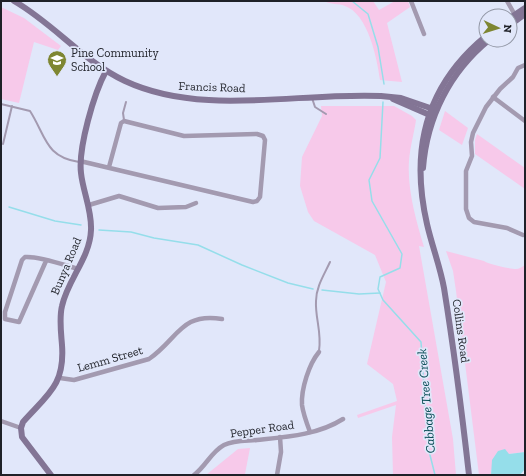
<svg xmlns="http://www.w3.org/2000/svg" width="526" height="476" viewBox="0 0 526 476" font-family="'Zilla Slab',serif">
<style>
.green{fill:#f7c9ea}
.water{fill:#95deea}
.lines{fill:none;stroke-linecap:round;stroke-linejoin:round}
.stream{stroke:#95deea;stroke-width:1.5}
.lane{stroke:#a39ab0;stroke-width:2}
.street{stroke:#a39ab0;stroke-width:4.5}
.secondary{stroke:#837595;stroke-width:6}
.labels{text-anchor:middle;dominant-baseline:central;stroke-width:3.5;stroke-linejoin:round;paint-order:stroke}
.poi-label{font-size:12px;fill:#1f2128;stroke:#e1e7fa;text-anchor:start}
.street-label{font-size:12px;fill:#1f2128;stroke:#e1e7fa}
.water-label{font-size:13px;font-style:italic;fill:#054a53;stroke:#e1e7fa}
</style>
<rect width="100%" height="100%" fill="#e1e7fa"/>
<g class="green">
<path d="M324 1H373L379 10 395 1H408L410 7 387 23 402 82 380 80C377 58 368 14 345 6 338 3 331 5 324 1Z"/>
<polygon points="1,7 24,18 61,46 58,50 34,42 19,103 1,99"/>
<path d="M321 106H394L412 116 416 120C414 134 410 147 409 161 407 189 416 220 424 247L419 246 453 439 456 475H393L392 437 396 405 358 418 357 415 397 401 393 384 367 364 386 282 375 255 314 221 308 212 300 186 302 157 322 116Z"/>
<polygon points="445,111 468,128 462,145 439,130"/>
<polygon points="477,134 525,168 525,189 475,154 475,140"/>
<path d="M446 251 484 261C488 264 510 269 516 269 519 269 522 267 525 265V452L509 454 491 470V475H479L456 291 453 271Z"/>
<polygon points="250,448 245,474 247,475 206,475 238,449"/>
</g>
<polygon class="water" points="505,449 509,454 525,452 525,469 520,475 491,475 492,460 498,451"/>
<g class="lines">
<g class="stream">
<polyline points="352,1 368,14 378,47 384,84"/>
<polyline points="383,102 380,158 369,180 372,201 402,254 400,268 380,277 378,289 383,300 421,342 428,447 435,475"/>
<polyline points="9,207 55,221 81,225"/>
<polyline points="99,230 131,232 154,238 198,245 242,265 288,283 313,289"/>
<polyline points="322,290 359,294 380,293"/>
</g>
<g class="lane">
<polyline points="312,98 315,107 326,114"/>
<path d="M1 104 30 111C46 136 45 157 79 162"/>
<polyline points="124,120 123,113 126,102"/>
<polyline points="3,144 12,106"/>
<path d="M319 351C322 332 315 318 316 301 316 287 324 275 330 262"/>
</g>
<g class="street">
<polyline points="411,1 424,34"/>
<polyline points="507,1 515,15"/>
<polyline points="493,97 525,121"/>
<polyline points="80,161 253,202 257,201 260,197 265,140 263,136 257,134 184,136 124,121 121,123 109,167"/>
<polyline points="89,205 119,196 158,208 186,207 196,203"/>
<polyline points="523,235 507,228 474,222 469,218 466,209 466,171 472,156 471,142 473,133 486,107 500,89 513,77 518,68 525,65"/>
<path d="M46 261 19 322 5 319V312L22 260 25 257C40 256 64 265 78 269"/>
<path d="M60 378 74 380 149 359C178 339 181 312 222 319"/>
<polyline points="1,421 21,428"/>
<path d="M310 432C307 424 303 413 302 405 301 389 309 364 319 352"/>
<path d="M194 475C206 466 211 452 224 445 234 440 247 441 257 440 286 437 318 435 343 419"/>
<polyline points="277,475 281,452 280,437"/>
</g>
<g class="secondary">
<path d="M14 1C54 24 83 61 125 81 202 117 298 92 381 96L401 98 436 110"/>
<polyline points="510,18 525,8"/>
<polyline points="510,25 525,14"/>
<polyline points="393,99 432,116"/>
<path d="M423 168C427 117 450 72 489 40"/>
<path d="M51 475 22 437 21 428 23 422C48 394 65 385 62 345 61 332 59 318 62 306 68 279 90 258 91 230 92 210 83 192 81 173 78 148 94 93 106 71"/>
<path d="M469 475C462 413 454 350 444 288 440 266 432 246 427 224 410 150 426 85 486 36"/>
</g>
</g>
<defs>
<symbol id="school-pin" viewBox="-11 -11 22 30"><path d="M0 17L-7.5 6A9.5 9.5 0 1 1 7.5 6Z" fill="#7e8632" stroke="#e1e7fa"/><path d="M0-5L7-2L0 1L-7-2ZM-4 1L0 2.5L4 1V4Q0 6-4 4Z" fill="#fff"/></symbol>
</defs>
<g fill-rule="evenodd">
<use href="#school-pin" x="46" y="49" width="22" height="30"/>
</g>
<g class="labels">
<g class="poi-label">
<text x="71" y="53">Pine Community<tspan x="71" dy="14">School</tspan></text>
</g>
<g class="street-label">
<text transform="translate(212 87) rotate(2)">Francis Road</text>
<text transform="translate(66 266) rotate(-67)">Bunya Road</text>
<text transform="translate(461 331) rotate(82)">Collins Road</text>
<text transform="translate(110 359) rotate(-16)">Lemm Street</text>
<text transform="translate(262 429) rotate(-8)">Pepper Road</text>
</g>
<g class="water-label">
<text transform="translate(426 401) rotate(-95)">Cabbage Tree Creek</text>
</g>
</g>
<rect width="526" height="476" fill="none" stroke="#1f2128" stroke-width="4"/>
<g transform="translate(498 28) rotate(94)"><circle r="19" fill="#e1e7fa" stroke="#9398a6"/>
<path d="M0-3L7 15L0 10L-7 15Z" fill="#7e8632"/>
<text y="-6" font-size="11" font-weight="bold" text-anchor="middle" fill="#1f2128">N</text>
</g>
</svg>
